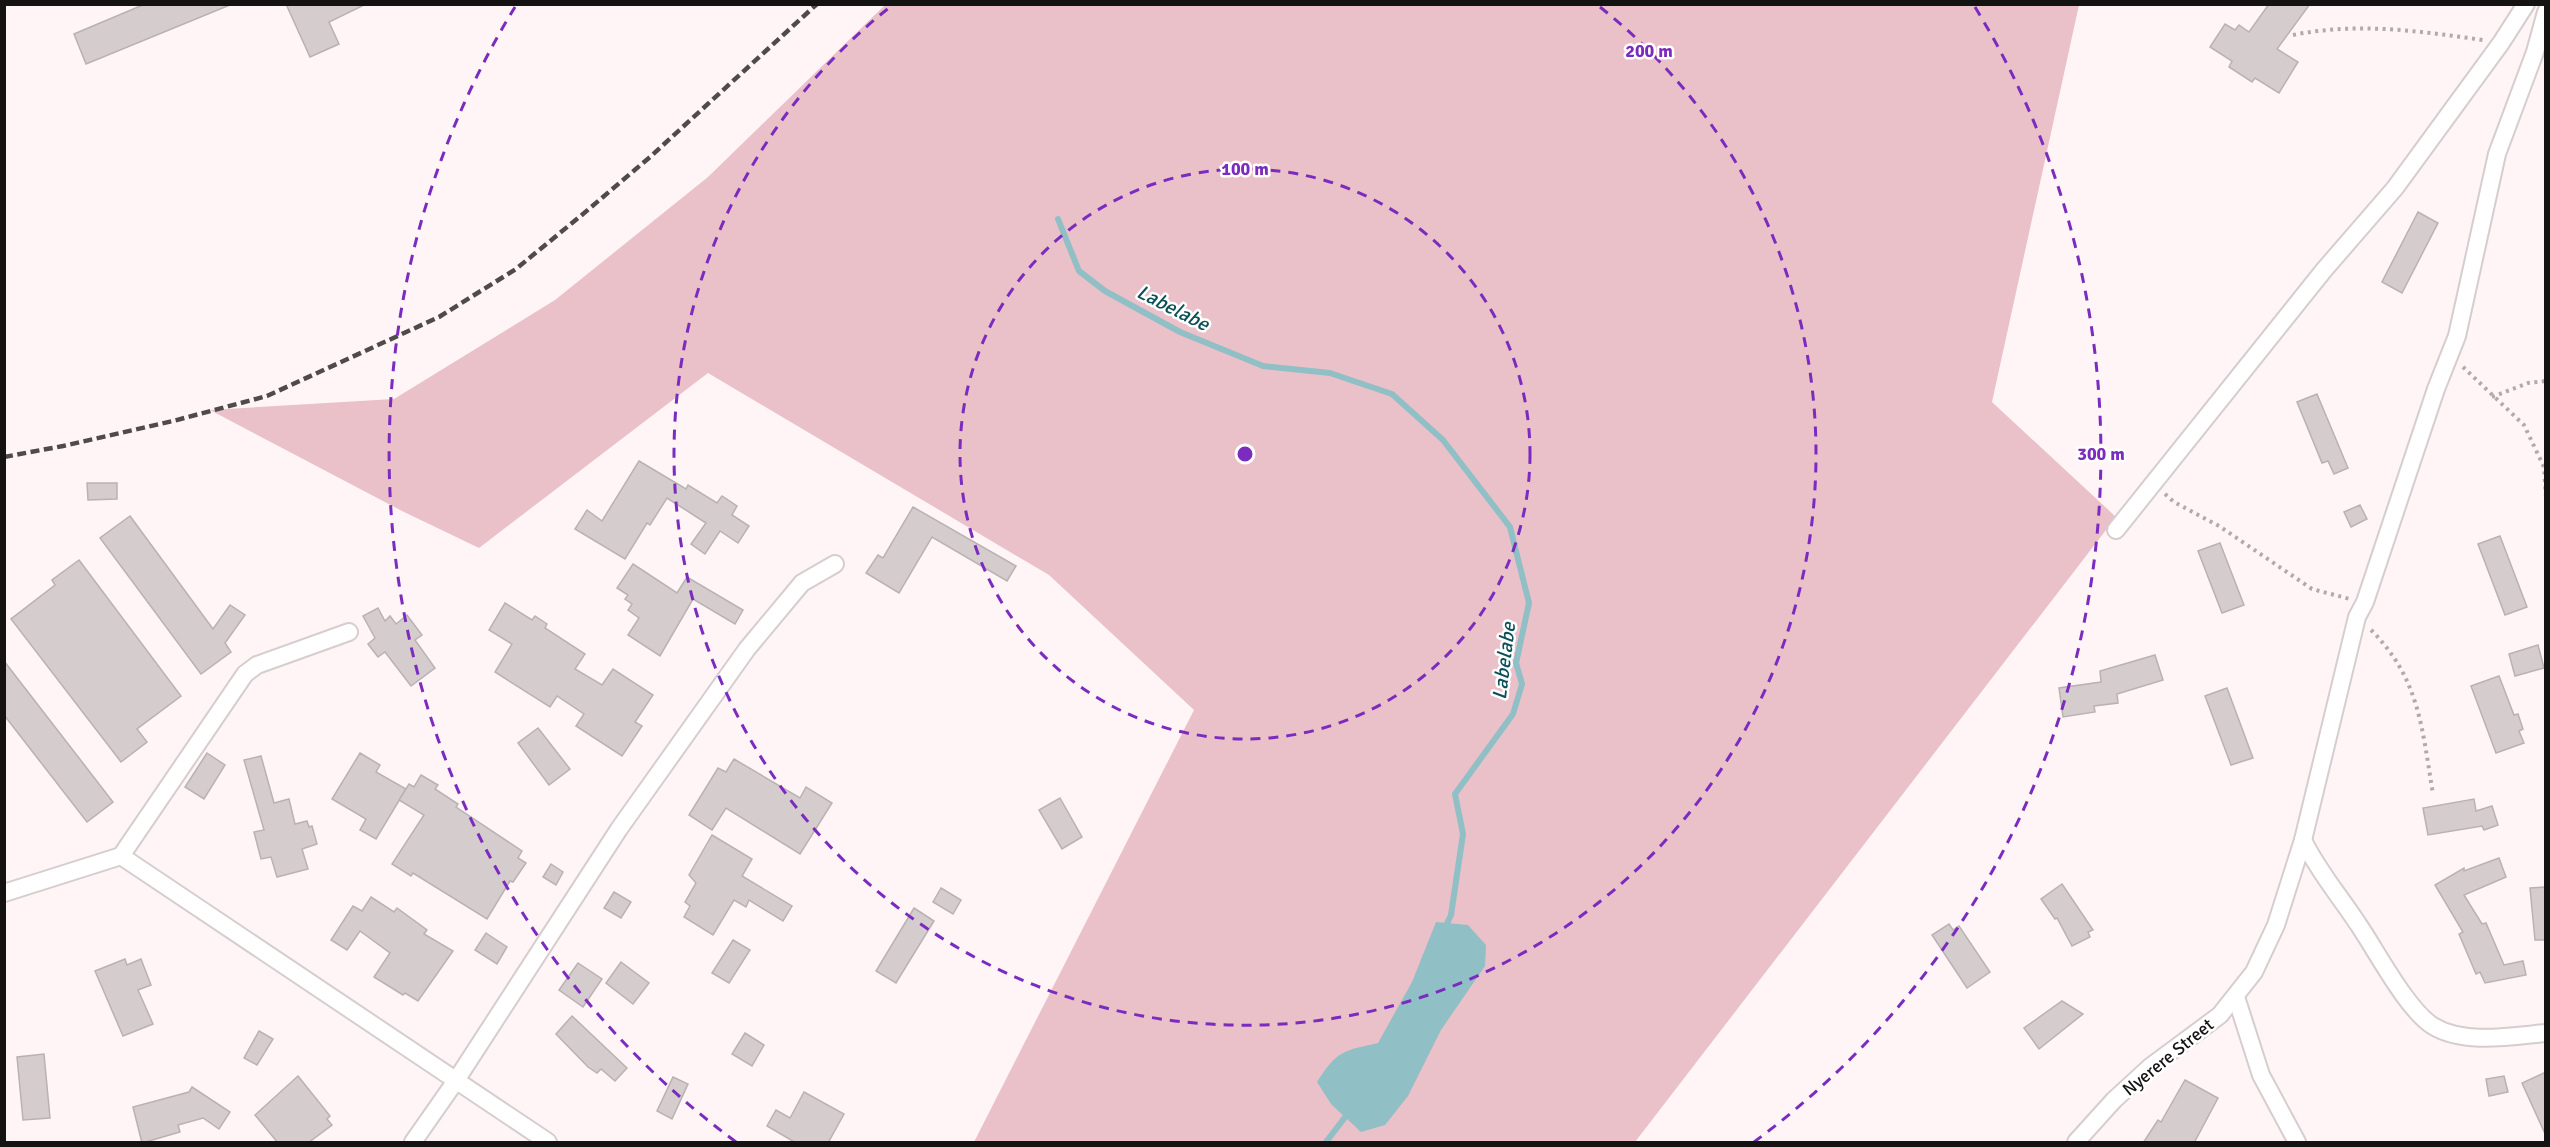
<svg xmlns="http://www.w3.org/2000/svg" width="2550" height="1147" viewBox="0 0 2550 1147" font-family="Signika,sans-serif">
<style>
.green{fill:#eac1c9}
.water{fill:#90bfc6}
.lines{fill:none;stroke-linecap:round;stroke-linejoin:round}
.stream{stroke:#90bfc6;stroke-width:6}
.building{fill:#d5ccce;stroke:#bab1b3;stroke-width:1.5}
.street-casing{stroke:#d6cdce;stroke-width:20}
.path{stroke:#b1a9aa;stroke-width:4;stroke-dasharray:3 4.5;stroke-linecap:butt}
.street{stroke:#fff;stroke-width:16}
.rail{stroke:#4f4b4b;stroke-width:4.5;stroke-dasharray:9 4.5;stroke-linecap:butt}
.ring{fill:none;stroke:#7b2cbf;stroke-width:3;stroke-dasharray:10 8}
.labels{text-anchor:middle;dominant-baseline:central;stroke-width:5;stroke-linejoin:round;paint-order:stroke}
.street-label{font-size:18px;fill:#151212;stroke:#fff}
.water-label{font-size:20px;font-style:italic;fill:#095058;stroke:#fff}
.centre{fill:#7b2cbf;stroke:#fff;stroke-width:3}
.ring-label{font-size:18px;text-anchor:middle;font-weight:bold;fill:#7b2cbf;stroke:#fff;stroke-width:5;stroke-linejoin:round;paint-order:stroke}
</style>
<rect width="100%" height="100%" fill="#fff5f7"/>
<polygon class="green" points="885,5 2079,5 1992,402 2116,517 1635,1142 974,1142 1194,710 1049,575 708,373 479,548 402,511 210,410 394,399 555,300 708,177"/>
<path class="water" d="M1436 922 1468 925 1486 945 1485 966 1441 1030 1408 1096 1385 1125 1361 1132 1331 1104 1317 1082C1337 1051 1342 1051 1378 1043L1412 982Z"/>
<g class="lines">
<g class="stream">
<polyline points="1058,219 1079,271 1105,291 1180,332 1263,366 1330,373 1392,394 1443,440 1510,527 1529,603 1516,663 1522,684 1513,714 1455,794 1463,834 1451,915 1445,928"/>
<polyline points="1326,1142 1349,1112"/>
</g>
</g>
<g class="building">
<polygon points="145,4 230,4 230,5 86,64 74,34"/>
<polygon points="286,4 366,4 329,22 339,44 310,57"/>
<polygon points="2269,4 2310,4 2277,49 2298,62 2279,93 2255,78 2252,82 2229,67 2232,61 2210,47 2225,24 2235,30 2239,25 2249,32"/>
<polygon points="2418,212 2438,223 2402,293 2382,282"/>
<polygon points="2317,394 2348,468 2334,474 2328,461 2322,463 2297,402"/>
<polygon points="639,461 686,489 688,485 717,503 722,496 737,506 732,515 749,526 738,543 720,531 705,554 691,544 706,523 667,498 650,525 647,523 625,559 575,529 587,510 602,521"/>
<polygon points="87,483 117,483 117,499 88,500"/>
<polygon points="2360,505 2367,519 2351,527 2344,512"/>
<polygon points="913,507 1016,566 1007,581 932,537 899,593 866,573 878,555 883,558"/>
<polygon points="130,516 213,629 230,605 245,615 225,643 231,652 201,674 100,538"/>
<polygon points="2500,536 2527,607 2505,615 2478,544"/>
<polygon points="2220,543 2244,605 2222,613 2198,551"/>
<polygon points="79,560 181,696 137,729 147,742 121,762 11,619 55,585 52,580"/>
<polygon points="633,564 677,593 687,577 743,610 735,624 693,599 660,656 628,635 639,618 628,610 632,604 625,599 628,595 617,588"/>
<polygon points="505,603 532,620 535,616 547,624 545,628 585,654 575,669 602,685 613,669 653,695 635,722 642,726 622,756 576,726 584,714 557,696 550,707 495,672 512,644 489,630"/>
<polygon points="378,608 385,621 390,616 396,624 407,615 422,635 415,640 435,668 411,686 385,652 378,657 368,644 375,638 363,616"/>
<polygon points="2538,645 2544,668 2515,676 2509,654"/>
<polygon points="2155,655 2163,680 2117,694 2118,703 2094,706 2095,712 2063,717 2059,688 2101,682 2100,671"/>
<polygon points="4,661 113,802 87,822 4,715"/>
<polygon points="2499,676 2514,715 2518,714 2523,729 2519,731 2524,743 2496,753 2471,686"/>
<polygon points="2227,688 2253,758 2231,765 2205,696"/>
<polygon points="538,728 570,769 549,785 518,743"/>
<polygon points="207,753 225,765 204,799 185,787"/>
<polygon points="360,753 380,765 376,772 406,789 376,839 360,830 366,819 332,799"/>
<polygon points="261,756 274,803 289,799 295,824 307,821 309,827 312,826 317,844 302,849 308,869 277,877 271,857 261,859 254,832 264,830 244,760"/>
<polygon points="734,759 800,798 806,787 832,803 800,854 726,808 712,830 689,815 718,768 726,772"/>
<polygon points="421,775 438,785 435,789 458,804 456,807 522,851 518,858 526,863 513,882 510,881 487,919 413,873 411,876 392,864 424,815 399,800 409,784 414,787"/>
<polygon points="1060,798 1082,837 1062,849 1039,810"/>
<polygon points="2474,799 2476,811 2492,806 2498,825 2484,830 2482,826 2428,835 2423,808"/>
<polygon points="712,835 752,859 742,876 792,906 783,921 749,900 746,907 734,900 713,935 684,917 690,906 685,902 696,883 689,875"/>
<polygon points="2499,858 2506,877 2464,895 2482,924 2486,923 2504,965 2523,961 2526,975 2485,983 2480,972 2476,974 2459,934 2463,932 2435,885 2464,868 2464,871"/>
<polygon points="551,864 563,872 556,885 543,877"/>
<polygon points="2062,884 2093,930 2088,932 2090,937 2072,946 2057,918 2055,919 2041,899"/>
<polygon points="2546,887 2546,940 2535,940 2530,888"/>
<polygon points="941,888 961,900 953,914 933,902"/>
<polygon points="614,892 631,902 621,918 604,908"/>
<polygon points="371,897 394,912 397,908 427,930 424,934 453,951 418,1001 405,993 403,995 374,977 390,953 360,931 347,950 331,940 353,906 362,911"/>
<polygon points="914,908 934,921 896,983 876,971"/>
<polygon points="1949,924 1953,930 1959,926 1990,972 1967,988 1932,935"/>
<polygon points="486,933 507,947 497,964 475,950"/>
<polygon points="733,940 750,950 729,983 712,973"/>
<polygon points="125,959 127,965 141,959 151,985 138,990 153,1024 123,1036 95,971"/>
<polygon points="621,962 649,983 633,1004 606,983"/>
<polygon points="578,963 602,979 583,1007 559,990"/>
<polygon points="2062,1001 2083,1014 2039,1049 2024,1028"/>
<polygon points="572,1016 627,1068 615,1081 601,1069 597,1073 588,1067 556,1034"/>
<polygon points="259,1031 273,1039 257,1065 244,1058"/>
<polygon points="745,1033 764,1045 752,1066 732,1054"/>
<polygon points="44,1054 50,1118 23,1120 17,1057"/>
<polygon points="2546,1072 2546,1136 2522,1083"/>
<polygon points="298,1076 330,1116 327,1119 332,1125 308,1143 278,1143 255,1115"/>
<polygon points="2504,1076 2508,1092 2489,1096 2486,1079"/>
<polygon points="673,1077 688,1084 672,1119 657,1111"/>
<polygon points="2185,1080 2218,1098 2194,1143 2143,1143 2158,1120 2161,1122"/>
<polygon points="192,1087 230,1112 219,1129 203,1118 178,1125 180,1132 142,1143 133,1107 189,1092"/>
<polygon points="804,1092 844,1114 828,1143 796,1143 767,1126 776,1110 790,1118"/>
</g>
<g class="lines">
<defs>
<g id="street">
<polyline points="2116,530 2324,270 2395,188 2501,43 2526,4"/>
<path d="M2303 840C2318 871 2339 895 2358 924 2376 950 2407 1010 2433 1026 2464 1045 2512 1036 2546 1033"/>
<polyline points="121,856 548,1142"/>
<polyline points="4,893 121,856 245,674 257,665 349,632"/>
<polyline points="2236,997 2261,1075 2297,1142"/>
<polyline points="413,1142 455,1082 619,829 747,649 802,583 835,564"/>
<polyline points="2076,1142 2114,1100 2150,1067 2220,1015 2254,972 2276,925 2303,840 2357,617 2365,602 2436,389 2457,336 2497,154 2535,52 2546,12"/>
</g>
</defs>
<use href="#street" class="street-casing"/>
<g class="path">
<path d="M2293 35C2357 22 2419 31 2483 40"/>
<polyline points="2463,367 2524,425 2544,467 2546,497"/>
<polyline points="2492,397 2528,383 2546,381"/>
<polyline points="2165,494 2174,502 2219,526 2312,589 2350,599"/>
<path d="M2371 630C2420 679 2422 729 2433 794"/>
</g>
<use href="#street" class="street"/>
<polyline class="rail" points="4,457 63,446 173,421 267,396 439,317 516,269 583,214 650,157 817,4"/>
</g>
<g class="ring">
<circle cx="1245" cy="454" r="285"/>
<path d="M1600 7A571 571 0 1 1 890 7"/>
<path d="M736 1142A856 856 0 0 1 515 7M1975 7A856 856 0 0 1 1754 1142"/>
</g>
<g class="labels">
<g class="street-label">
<text transform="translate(2168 1057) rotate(-39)">Nyerere Street</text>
</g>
<g class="water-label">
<text transform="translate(1173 308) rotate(27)">Labelabe</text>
<text transform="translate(1504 661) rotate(-83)">Labelabe</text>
</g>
</g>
<circle cx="1245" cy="454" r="9" class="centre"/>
<g class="ring-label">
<text x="1649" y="57">200 m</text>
<text x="1245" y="175">100 m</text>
<text x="2101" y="460">300 m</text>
</g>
<rect width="2550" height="1147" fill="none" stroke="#151212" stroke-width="12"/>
</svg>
